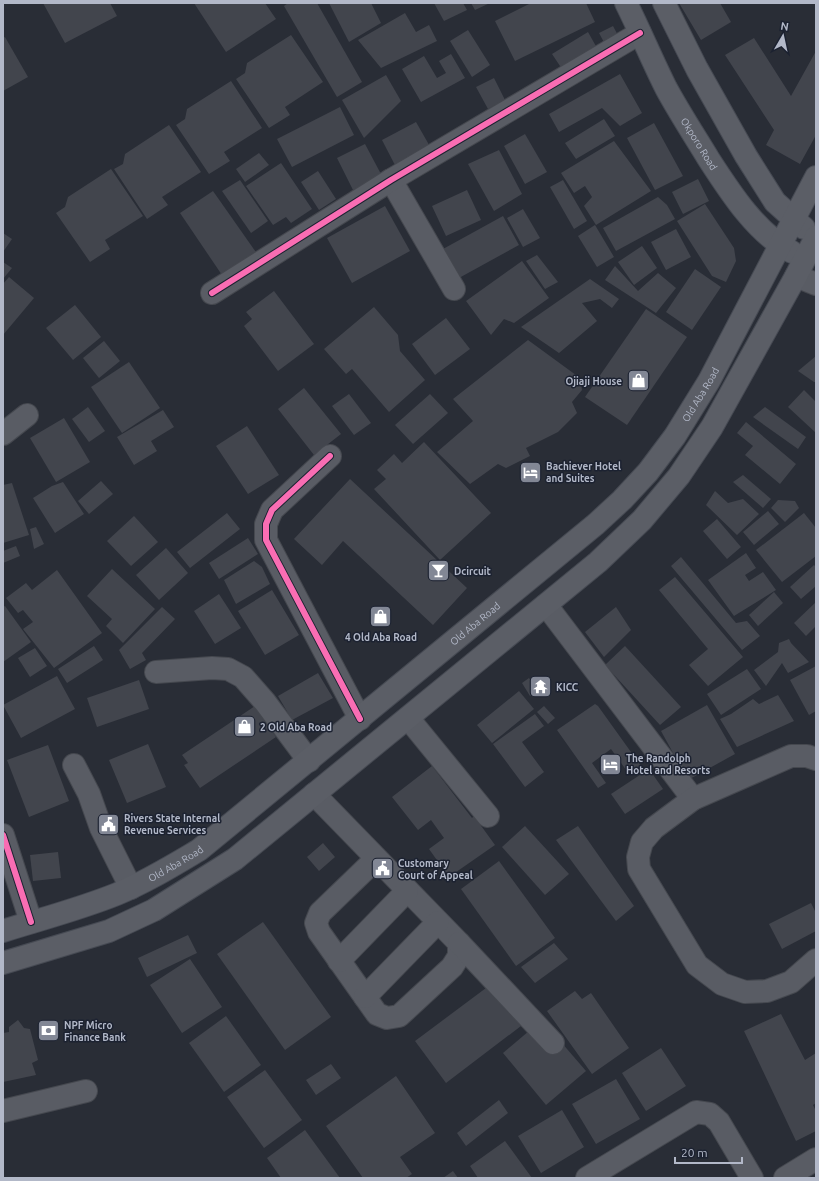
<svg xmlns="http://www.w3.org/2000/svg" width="819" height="1181" viewBox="0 0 819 1181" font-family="Ubuntu,sans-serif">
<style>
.building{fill:#42454d}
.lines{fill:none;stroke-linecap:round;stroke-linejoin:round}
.minor-casing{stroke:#45484f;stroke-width:24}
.major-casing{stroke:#464a53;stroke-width:24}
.minor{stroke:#595c64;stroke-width:22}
.major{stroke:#5b5e66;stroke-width:22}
.cycleway-casing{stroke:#1c2231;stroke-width:8}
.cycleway{stroke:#f96db3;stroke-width:6}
.labels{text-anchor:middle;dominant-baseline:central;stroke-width:3;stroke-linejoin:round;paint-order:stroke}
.street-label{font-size:10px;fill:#b2b8c8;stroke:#1c2231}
.poi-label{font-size:10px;font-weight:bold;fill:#b2b8c8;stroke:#1c2231;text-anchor:start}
</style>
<rect width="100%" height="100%" fill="#292d36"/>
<g class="building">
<polygon points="43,3 110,3 117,16 65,43"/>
<polygon points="194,3 265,3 276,19 226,52"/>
<polygon points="288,3 317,3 362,82 337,97 284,6"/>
<polygon points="329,3 371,3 381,23 349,42"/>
<polygon points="434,3 463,3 467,10 444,21"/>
<polygon points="471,3 490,3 475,10"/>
<polygon points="531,3 586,3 595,22 515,61 495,21"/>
<polygon points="679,3 720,3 731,22 701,40"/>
<polygon points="405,13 416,32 429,25 437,41 381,68 358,40"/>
<polygon points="613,26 620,39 606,46 599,33"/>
<polygon points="468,30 490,65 472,77 450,41"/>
<polygon points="588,32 597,48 562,69 552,54"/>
<polygon points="291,35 323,82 285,107 290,115 269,128 236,79 245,73 247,63"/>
<polygon points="5,37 28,77 3,91 3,38"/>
<polygon points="754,38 791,96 816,51 816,135 800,164 766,145 774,130 725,55"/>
<polygon points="451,54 465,78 421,102 402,69 424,56 437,78 446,73 439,61"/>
<polygon points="620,74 642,113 620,126 602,108 559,132 549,114"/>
<polygon points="386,75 401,101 364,138 342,100"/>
<polygon points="494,78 505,100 488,109 476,87"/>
<polygon points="231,81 262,128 224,152 230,161 209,174 176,125 185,119 187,109"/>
<polygon points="340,107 354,135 292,167 277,139"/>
<polygon points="604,119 615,136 576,159 565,143"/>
<polygon points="416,122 432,150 397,169 382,140"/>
<polygon points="654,123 683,176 655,190 627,138"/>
<polygon points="169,125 201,172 162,197 168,205 147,219 114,169 123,164 125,154"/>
<polygon points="525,134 547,172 525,184 504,146"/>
<polygon points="614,141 651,191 596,225 584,206 592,197 585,186 574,193 561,173"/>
<polygon points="365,144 382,176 353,190 337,158"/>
<polygon points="499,150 522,194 494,211 468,164"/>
<polygon points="259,153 269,165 245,182 236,169"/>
<polygon points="281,163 312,209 291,223 286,217 273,225 246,186"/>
<polygon points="111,169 143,216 105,240 110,249 90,262 56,213 65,207 68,197"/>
<polygon points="318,171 336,199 319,210 301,182"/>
<polygon points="698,179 709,201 683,214 672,192"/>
<polygon points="240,180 268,221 251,233 222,191"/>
<polygon points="563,180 587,221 574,229 550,187"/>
<polygon points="467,190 481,220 446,236 432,206"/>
<polygon points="213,191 258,255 224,278 180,213"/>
<polygon points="658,197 667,205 675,219 616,251 603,228"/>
<polygon points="705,204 734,248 736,261 726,282 712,276 677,221"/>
<polygon points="385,206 410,251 352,283 327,238"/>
<polygon points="523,209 540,238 523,247 507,218"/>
<polygon points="503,216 519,245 459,278 443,249"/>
<polygon points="595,225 614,257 597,267 578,236"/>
<polygon points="676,229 691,257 666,270 651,242"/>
<polygon points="3,233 12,239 3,252"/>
<polygon points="642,246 657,268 634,285 618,262"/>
<polygon points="537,255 558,282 545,289 526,261"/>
<polygon points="522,261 549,298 514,323 504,319 491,335 466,301"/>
<polygon points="3,262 12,268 3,279"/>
<polygon points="615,266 638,291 658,273 676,288 656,313 605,280"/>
<polygon points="695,269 721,287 692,330 666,312"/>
<polygon points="9,277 34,298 3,335 3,284"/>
<polygon points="590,279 619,299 612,308 600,299 582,303 597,321 559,353 521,327"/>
<polygon points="274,291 314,344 278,371 244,326 252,319 246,312"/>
<polygon points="75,305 101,337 73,360 46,328"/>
<polygon points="374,307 398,335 400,351 425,380 389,412 352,369 346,374 324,349"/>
<polygon points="646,309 687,337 627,425 585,397"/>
<polygon points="446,318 470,349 435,375 412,344"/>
<polygon points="528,340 580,378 582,390 572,402 577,413 558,432 526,448 530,456 506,468 498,464 470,484 437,452 473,421 453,399"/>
<polygon points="104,341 120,361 99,378 83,358"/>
<polygon points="816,356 816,382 814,382 798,371"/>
<polygon points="129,362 160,408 122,433 91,387"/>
<polygon points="304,388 341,434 314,455 278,409"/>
<polygon points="804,390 816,402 816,433 788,407"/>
<polygon points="349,394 371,423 354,435 332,406"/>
<polygon points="430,394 448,413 413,444 395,425"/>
<polygon points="88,407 105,431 89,442 72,419"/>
<polygon points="765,407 806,437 798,449 753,417"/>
<polygon points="163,410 174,427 151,441 157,451 134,465 117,437"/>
<polygon points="64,418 90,462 56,482 30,438"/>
<polygon points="746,422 796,464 780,484 745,455 753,446 737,433"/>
<polygon points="247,426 279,475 248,494 216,446"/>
<polygon points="424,442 491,513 440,560 374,489 386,479 377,470 394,454 402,463"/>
<polygon points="743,475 771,499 763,508 733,482"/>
<polygon points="350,479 467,588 433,625 343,541 322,565 294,539"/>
<polygon points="101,481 113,494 89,514 78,501"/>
<polygon points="63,482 84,514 55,533 33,498 52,486"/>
<polygon points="12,483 29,535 3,543 3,485"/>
<polygon points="715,491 728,503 743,499 759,514 737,535 706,505"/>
<polygon points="778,500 795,501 799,508 785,522 771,508"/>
<polygon points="768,511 779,524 754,545 743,532"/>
<polygon points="227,513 240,529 190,568 177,552"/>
<polygon points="804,513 816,528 816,556 782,582 756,550"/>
<polygon points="134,516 158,542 131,566 107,541"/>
<polygon points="717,519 741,547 727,559 703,531"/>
<polygon points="36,527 44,544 34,549 30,529"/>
<polygon points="248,538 258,554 219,579 209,563"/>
<polygon points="16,546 20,556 3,563 3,551"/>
<polygon points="166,548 188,573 159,600 136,575"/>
<polygon points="746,553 756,568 745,575 749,581 763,572 776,590 734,616 708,580"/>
<polygon points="681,557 736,623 747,621 760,636 742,650 671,566"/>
<polygon points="254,561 262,567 270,584 236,604 224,580"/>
<polygon points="814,565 816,567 816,586 801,599 790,587"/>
<polygon points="112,569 155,609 123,643 106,626 112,619 87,596"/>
<polygon points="57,570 102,633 54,668 23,629 33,622 23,610 18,613 6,598 26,583 32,590"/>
<polygon points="675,577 743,657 708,686 689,665 708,649 659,590"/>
<polygon points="272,590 299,635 265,655 238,611"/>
<polygon points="774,592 783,603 758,626 749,615"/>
<polygon points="219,594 241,628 215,644 194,611"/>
<polygon points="816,602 816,626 806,636 794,623"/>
<polygon points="5,606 31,642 3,662 3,607"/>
<polygon points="162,607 175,619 142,653 146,660 130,669 119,650"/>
<polygon points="616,607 631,630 604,657 585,632"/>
<polygon points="789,639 791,643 809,662 788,673 782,663 766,686 754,670 778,652 779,643"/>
<polygon points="94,646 103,660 67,683 58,669"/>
<polygon points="625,646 681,707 660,725 605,665"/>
<polygon points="35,648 47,666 30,677 18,658"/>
<polygon points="816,666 816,711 809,715 790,680"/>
<polygon points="747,669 761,689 721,715 707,694"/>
<polygon points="318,673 333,698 292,720 278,696"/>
<polygon points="57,676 75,709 21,738 3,705"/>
<polygon points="529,678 538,691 530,696 522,683"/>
<polygon points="139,680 149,709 97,727 87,698"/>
<polygon points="519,691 534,709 492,743 477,725"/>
<polygon points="778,695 794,721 737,747 720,719 731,714 753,699 759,704"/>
<polygon points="595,704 598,706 641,766 629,774 611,749 592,763 606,783 598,788 557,730"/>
<polygon points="707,705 735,754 688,780 661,731"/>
<polygon points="255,706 276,737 200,788 184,765 188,763 182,755"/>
<polygon points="544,706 555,718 548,724 537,712"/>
<polygon points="535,714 544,726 522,742 544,772 525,787 493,744"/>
<polygon points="148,744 166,787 127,803 109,760"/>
<polygon points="48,745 69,801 29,817 7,760"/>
<polygon points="432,766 472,818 474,816 495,845 449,877 429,849 444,838 431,820 418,830 392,797"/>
<polygon points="649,769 663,789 625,814 611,794"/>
<polygon points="525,826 569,874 545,895 502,847"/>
<polygon points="578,826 634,906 616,921 556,840"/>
<polygon points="323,843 335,857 319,871 307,857"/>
<polygon points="58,852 61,878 33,881 30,855"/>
<polygon points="499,861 555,938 516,966 461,889"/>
<polygon points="811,903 816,913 816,931 782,949 769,924"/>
<polygon points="263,922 331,1017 285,1050 217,954"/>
<polygon points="188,935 197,953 147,977 138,958"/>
<polygon points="554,943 568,959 535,983 521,967"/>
<polygon points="190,959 222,1007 182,1033 150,985"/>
<polygon points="490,985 521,1026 446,1083 415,1041"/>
<polygon points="575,991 582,999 591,993 629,1048 592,1074 547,1011"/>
<polygon points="781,1014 805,1060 816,1053 816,1103 813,1105 816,1111 816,1131 796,1141 744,1031"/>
<polygon points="226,1016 261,1065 224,1092 189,1043"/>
<polygon points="18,1020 24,1028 30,1029 38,1060 32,1063 36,1075 3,1082 3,1033 9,1032 9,1027"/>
<polygon points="542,1020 586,1071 546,1105 503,1053"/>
<polygon points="661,1048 686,1086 646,1111 622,1073"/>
<polygon points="331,1064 341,1078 316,1095 306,1080"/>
<polygon points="265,1070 302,1120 264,1148 227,1097"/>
<polygon points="396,1076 435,1133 400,1157 412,1174 406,1178 363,1178 326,1126"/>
<polygon points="616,1079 640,1119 596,1144 572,1104"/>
<polygon points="499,1100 508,1113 466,1146 457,1133"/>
<polygon points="562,1110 584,1147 541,1173 518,1136"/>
<polygon points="305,1130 340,1178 281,1178 267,1158"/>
<polygon points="505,1141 532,1178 478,1178 470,1166"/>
<polygon points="453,1171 458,1178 443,1178"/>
</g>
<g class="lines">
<defs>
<g id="minor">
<polyline points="391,180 454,289"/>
<polyline points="796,276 816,284"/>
<polyline points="212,293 391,180 640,33"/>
<polyline points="3,434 27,415"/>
<polyline points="330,456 272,510 266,524 266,540 360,719"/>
<polyline points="546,605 693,799"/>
<polyline points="156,672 212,668 228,669 243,677 265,702 309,761"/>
<polyline points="408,718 488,816"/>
<polyline points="816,759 807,756 791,756 693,799 654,828 642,842 638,857 639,869 697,965 722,984 745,992 767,991 791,982 816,960"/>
<polyline points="74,765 89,794 101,828 131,888"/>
<polyline points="314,794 459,943 459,956 452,967 399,1016 387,1018 377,1014 319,932 316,923 320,913 376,859"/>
<polyline points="3,835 31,922"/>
<polyline points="459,943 553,1043"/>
<polyline points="339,961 407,891"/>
<polyline points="365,997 438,922"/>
<polyline points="3,1111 86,1091"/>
<polyline points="587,1178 696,1112 710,1114 719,1122 752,1178"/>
<polyline points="785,1178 816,1159"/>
</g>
<g id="major">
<path id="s1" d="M626 3C640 31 652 60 666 88 679 112 694 135 708 158 730 192 756 233 792 252"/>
<polyline points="664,3 697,69 746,156 775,202 804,228"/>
<path id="s2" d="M3 931C41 919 80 909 117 894 146 882 172 866 199 850L596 524 622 500 648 472 675 436 709 381 816 177"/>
<polyline points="3,963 109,931 154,910 235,859 598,562 642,520 679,476 712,427 796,276 816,237"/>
</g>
</defs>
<use href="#minor" class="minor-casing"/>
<use href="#major" class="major-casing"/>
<use href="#minor" class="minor"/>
<use href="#major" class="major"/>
<defs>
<g id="cycleway">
<polyline points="212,293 391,180 640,33"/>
<polyline points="330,456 272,510 266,524 266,540 360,719"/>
<polyline points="3,835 31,922"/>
</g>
</defs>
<use href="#cycleway" class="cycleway-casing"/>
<use href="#cycleway" class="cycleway"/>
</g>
<defs>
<symbol id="shop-square" viewBox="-11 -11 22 22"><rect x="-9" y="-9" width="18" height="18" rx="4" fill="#828795" stroke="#1c2231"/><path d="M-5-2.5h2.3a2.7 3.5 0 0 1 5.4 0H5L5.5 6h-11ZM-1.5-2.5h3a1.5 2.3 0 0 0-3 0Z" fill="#fff"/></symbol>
<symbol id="hotel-square" viewBox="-11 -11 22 22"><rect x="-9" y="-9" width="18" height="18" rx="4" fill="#828795" stroke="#1c2231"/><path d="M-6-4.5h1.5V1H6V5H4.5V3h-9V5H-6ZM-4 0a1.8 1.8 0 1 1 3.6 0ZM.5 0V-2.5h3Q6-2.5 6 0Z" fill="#fff"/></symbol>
<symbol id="bar-square" viewBox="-11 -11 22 22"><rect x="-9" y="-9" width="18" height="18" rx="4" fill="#828795" stroke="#1c2231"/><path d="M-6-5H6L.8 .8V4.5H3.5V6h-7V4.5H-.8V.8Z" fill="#fff"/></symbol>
<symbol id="temple-square" viewBox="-11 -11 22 22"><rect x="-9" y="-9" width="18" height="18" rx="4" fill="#828795" stroke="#1c2231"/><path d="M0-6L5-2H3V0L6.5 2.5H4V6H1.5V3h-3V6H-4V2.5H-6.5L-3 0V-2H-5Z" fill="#fff"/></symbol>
<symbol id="civic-square" viewBox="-11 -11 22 22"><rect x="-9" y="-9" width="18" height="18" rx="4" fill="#828795" stroke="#1c2231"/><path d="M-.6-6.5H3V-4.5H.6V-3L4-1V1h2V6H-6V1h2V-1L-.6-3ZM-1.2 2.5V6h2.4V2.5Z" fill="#fff"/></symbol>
<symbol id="bank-square" viewBox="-11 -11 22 22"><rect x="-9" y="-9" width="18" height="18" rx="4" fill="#828795" stroke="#1c2231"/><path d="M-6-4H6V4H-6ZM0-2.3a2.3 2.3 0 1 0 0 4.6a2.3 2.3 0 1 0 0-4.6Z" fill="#fff"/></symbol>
</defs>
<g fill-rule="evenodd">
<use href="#shop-square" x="626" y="368" width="25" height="25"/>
<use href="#hotel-square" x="518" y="460" width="25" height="25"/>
<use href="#bar-square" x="426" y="558" width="25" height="25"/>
<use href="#shop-square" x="368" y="604" width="25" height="25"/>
<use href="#temple-square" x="528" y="674" width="25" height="25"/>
<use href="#shop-square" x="232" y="714" width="25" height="25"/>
<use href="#hotel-square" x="598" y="752" width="25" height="25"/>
<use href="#civic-square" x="96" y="812" width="25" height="25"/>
<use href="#civic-square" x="370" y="856" width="25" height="25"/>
<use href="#bank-square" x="36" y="1018" width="25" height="25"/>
</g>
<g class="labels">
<g class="street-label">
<text stroke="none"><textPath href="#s1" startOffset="159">Okporo Road</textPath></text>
<text stroke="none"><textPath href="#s2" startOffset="894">Old Aba Road</textPath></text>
<text stroke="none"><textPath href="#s2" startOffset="570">Old Aba Road</textPath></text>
<text stroke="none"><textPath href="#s2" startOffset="186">Old Aba Road</textPath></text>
</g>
<g class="poi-label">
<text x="622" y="381" text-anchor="end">Ojiaji House</text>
<text x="546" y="466">Bachiever Hotel<tspan x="546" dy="12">and Suites</tspan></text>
<text x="454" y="571">Dcircuit</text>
<text x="381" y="637" text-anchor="middle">4 Old Aba Road</text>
<text x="556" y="687">KICC</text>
<text x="260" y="727">2 Old Aba Road</text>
<text x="626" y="758">The Randolph<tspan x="626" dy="12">Hotel and Resorts</tspan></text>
<text x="124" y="818">Rivers State Internal<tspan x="124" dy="12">Revenue Services</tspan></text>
<text x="398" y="863">Customary<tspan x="398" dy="12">Court of Appeal</tspan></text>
<text x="64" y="1025">NPF Micro<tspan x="64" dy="12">Finance Bank</tspan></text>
</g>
</g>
<rect width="819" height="1181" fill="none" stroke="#b2b8c8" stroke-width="8"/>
<g transform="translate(783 36) rotate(9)" stroke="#1c2231" stroke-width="3" paint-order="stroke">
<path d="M0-3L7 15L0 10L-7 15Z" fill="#b2b8c8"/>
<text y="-6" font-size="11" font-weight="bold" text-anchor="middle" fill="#b2b8c8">N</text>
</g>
<path d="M675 1157v6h67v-6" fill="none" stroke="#b2b8c8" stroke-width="2"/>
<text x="681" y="1157" font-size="12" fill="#b2b8c8" stroke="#1c2231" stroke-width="3" paint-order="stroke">20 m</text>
</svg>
